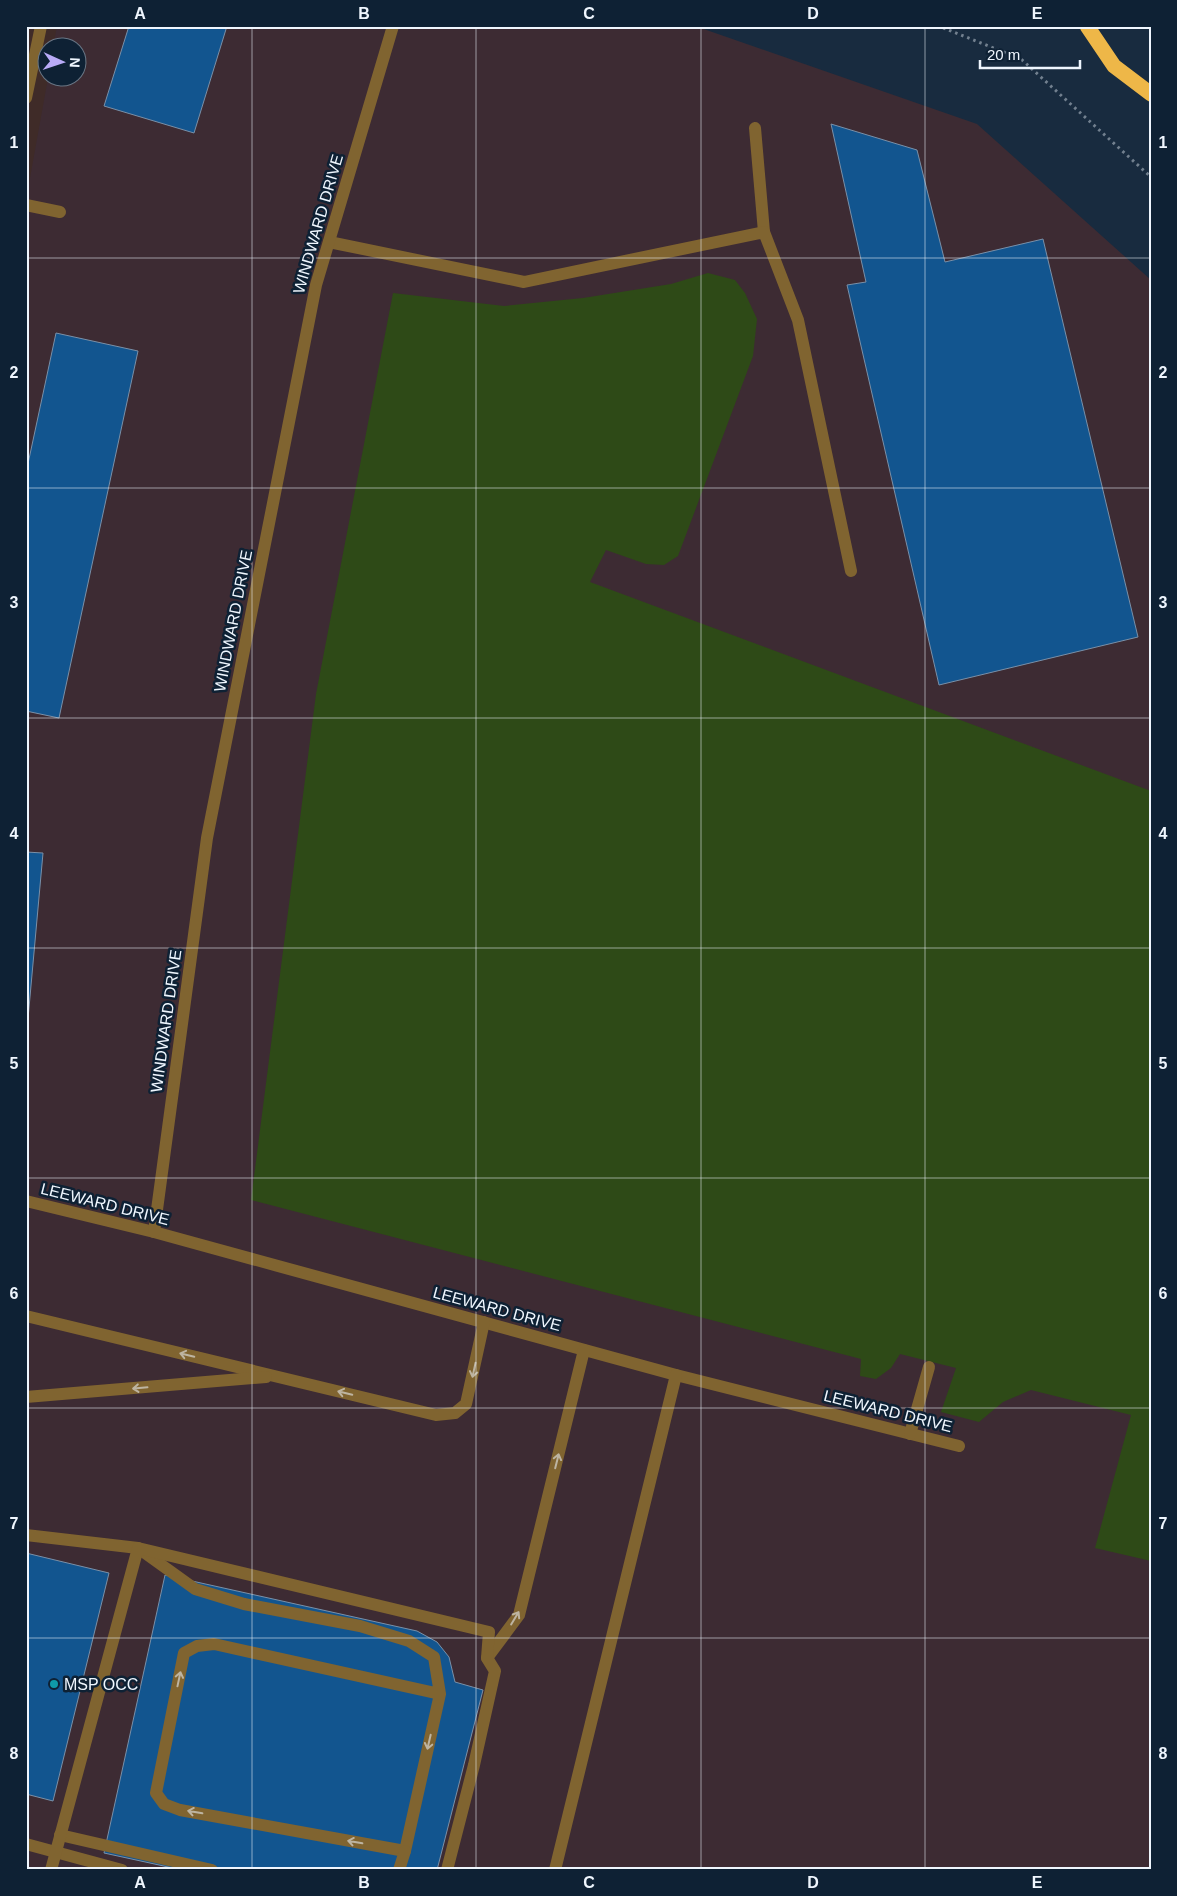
<svg xmlns="http://www.w3.org/2000/svg" width="1177" height="1896" viewBox="0 0 1177 1896" font-family="Arial,sans-serif">
<style>
.commercial{fill:#3d2b33;fill-rule:evenodd}
.industrial{fill:#3f2b28}
.green{fill:#2e4a17}
.building{fill:#12558f;stroke:#7a90a8}
.lines{fill:none;stroke-linecap:round;stroke-linejoin:round}
.path{stroke:#72808f;stroke-width:3;stroke-dasharray:2.5 4;stroke-linecap:butt}
.minor{stroke:#806430;stroke-width:12}
.highway{stroke:#eeb748;stroke-width:15}
.oneway{stroke:#bdb4a1}
.grid{fill:none;stroke:#eff6fe;stroke-width:1;stroke-opacity:0.55}
.culture-dot{fill:#0f9aa8;stroke:#0e2134;stroke-width:2}
.labels{text-anchor:middle;dominant-baseline:central;stroke-width:5;stroke-linejoin:round;paint-order:stroke}
.street-label{font-size:16px;fill:#eff6fe;stroke:#0e2134}
.poi-label{font-size:16px;fill:#eff6fe;stroke:#0e2134;text-anchor:start}
.neatline{fill:none;stroke:#eff6fe;stroke-width:2}
.grid-label{font-size:16px;text-anchor:middle;font-weight:bold;fill:#eff6fe}
</style>
<rect width="100%" height="100%" fill="#182b3f"/>
<path class="commercial" d="M26 26H695L977 124 1151 280V1870H26ZM48 48H78V78H48Z"/>
<polygon class="industrial" points="26,26 57,26 53,47 48,48 48,78 26,200"/>
<polygon class="green" points="708,273 735,280 745,293 757,319 753,356 678,556 664,565 646,564 606,550 590,582 1151,791 1151,1561 1095,1548 1131,1415 1031,1390 1003,1402 979,1422 941,1412 956,1368 900,1354 891,1368 876,1379 860,1376 861,1359 251,1200 316,694 393,293 504,306 583,298 671,284"/>
<g class="building">
<polygon points="129,26 227,26 194,133 104,106"/>
<polygon points="831,124 917,150 945,262 1043,239 1138,637 939,685 847,285 866,282"/>
<polygon points="56,333 138,351 59,718 26,711 26,473"/>
<polygon points="26,852 43,853 26,1041"/>
<polygon points="26,1553 109,1573 53,1801 26,1794"/>
<polygon points="165,1575 417,1631 437,1642 449,1657 455,1682 483,1690 437,1870 182,1870 104,1853"/>
</g>
<g class="lines">
<g class="path">
<polyline points="937,26 946,29"/>
<polyline points="947,26 946,29 1021,59 1151,177"/>
</g>
<g class="minor">
<polyline points="26,98 41,26"/>
<polyline points="755,128 764,232"/>
<polyline points="26,205 60,212"/>
<polyline points="329,242 524,282 764,232 798,320 851,571"/>
<polyline points="26,1201 154,1232 676,1375 959,1446"/>
<polyline points="154,1232 207,838 316,285 393,26"/>
<polyline points="26,1316 436,1415 455,1413 466,1404 484,1322"/>
<polyline points="26,1397 266,1377"/>
<polyline points="910,1434 929,1367"/>
<polyline points="26,1535 138,1548 195,1589 244,1604 360,1626 409,1641 434,1657 440,1694 405,1851 180,1810 164,1804 156,1793 184,1653 197,1646 214,1644 440,1694"/>
<polyline points="487,1658 519,1615 584,1350"/>
<polyline points="60,1835 212,1870"/>
<polyline points="26,1844 122,1870"/>
<polyline points="51,1870 138,1548 489,1632 487,1658 495,1671 474,1765 447,1870"/>
<polyline points="399,1870 405,1851"/>
<polyline points="555,1870 676,1375"/>
</g>
<polyline class="highway" points="1087,26 1114,66 1151,94"/>
</g>
<defs><path id="oneway-shaft" d="M-6 0H5M1.5-3L5.5 0L1.5 3" fill="none" stroke-width="1.6" stroke-linecap="round" stroke-linejoin="round" transform="scale(1.25)"/></defs>
<g class="oneway">
<use href="#oneway-shaft" transform="translate(187 1355) rotate(-166)"/>
<use href="#oneway-shaft" transform="translate(474 1370) rotate(102)"/>
<use href="#oneway-shaft" transform="translate(140 1388) rotate(175)"/>
<use href="#oneway-shaft" transform="translate(345 1393) rotate(-166)"/>
<use href="#oneway-shaft" transform="translate(557 1461) rotate(-76)"/>
<use href="#oneway-shaft" transform="translate(515 1618) rotate(-59)"/>
<use href="#oneway-shaft" transform="translate(179 1679) rotate(-78)"/>
<use href="#oneway-shaft" transform="translate(429 1742) rotate(103)"/>
<use href="#oneway-shaft" transform="translate(195 1812) rotate(-170)"/>
<use href="#oneway-shaft" transform="translate(355 1842) rotate(-170)"/>
</g>
<path class="grid" d="M252 26V1870M476 26V1870M701 26V1870M925 26V1870M26 258H1151M26 488H1151M26 718H1151M26 948H1151M26 1178H1151M26 1408H1151M26 1638H1151"/>
<circle class="culture-dot" cx="54" cy="1684" r="5"/>
<g class="labels">
<g class="street-label">
<text transform="translate(318 224) rotate(-74)">WINDWARD DRIVE</text>
<text transform="translate(233 621) rotate(-79)">WINDWARD DRIVE</text>
<text transform="translate(166 1021) rotate(-82)">WINDWARD DRIVE</text>
<text transform="translate(105 1204) rotate(14)">LEEWARD DRIVE</text>
<text transform="translate(497 1309) rotate(15)">LEEWARD DRIVE</text>
<text transform="translate(888 1411) rotate(14)">LEEWARD DRIVE</text>
</g>
<g class="poi-label">
<text x="64" y="1684">MSP OCC</text>
</g>
</g>
<rect width="1177" height="1896" fill="none" stroke="#0e2134" stroke-width="55"/>
<g transform="translate(62 62) rotate(93)"><circle r="24" fill="#0e2134" stroke="#687685"/>
<path d="M0-4L9 19L0 12L-9 19Z" fill="#b9abf7"/>
<text y="-8" font-size="14" font-weight="bold" text-anchor="middle" fill="#eff6fe">N</text>
</g>
<path d="M980 60v8h100v-8" fill="none" stroke="#eff6fe" stroke-width="2.5"/>
<text x="987" y="60" font-size="15" fill="#eff6fe" stroke="#0e2134" stroke-width="4" paint-order="stroke">20 m</text>
<rect x="28" y="28" width="1122" height="1840" class="neatline"/>
<g class="grid-label">
<text x="140" y="19">A</text>
<text x="364" y="19">B</text>
<text x="589" y="19">C</text>
<text x="813" y="19">D</text>
<text x="1037" y="19">E</text>
<text x="14" y="148">1</text>
<text x="1163" y="148">1</text>
<text x="14" y="378">2</text>
<text x="1163" y="378">2</text>
<text x="14" y="608">3</text>
<text x="1163" y="608">3</text>
<text x="14" y="839">4</text>
<text x="1163" y="839">4</text>
<text x="14" y="1069">5</text>
<text x="1163" y="1069">5</text>
<text x="14" y="1299">6</text>
<text x="1163" y="1299">6</text>
<text x="14" y="1529">7</text>
<text x="1163" y="1529">7</text>
<text x="14" y="1759">8</text>
<text x="1163" y="1759">8</text>
<text x="140" y="1888">A</text>
<text x="364" y="1888">B</text>
<text x="589" y="1888">C</text>
<text x="813" y="1888">D</text>
<text x="1037" y="1888">E</text>
</g>
</svg>
